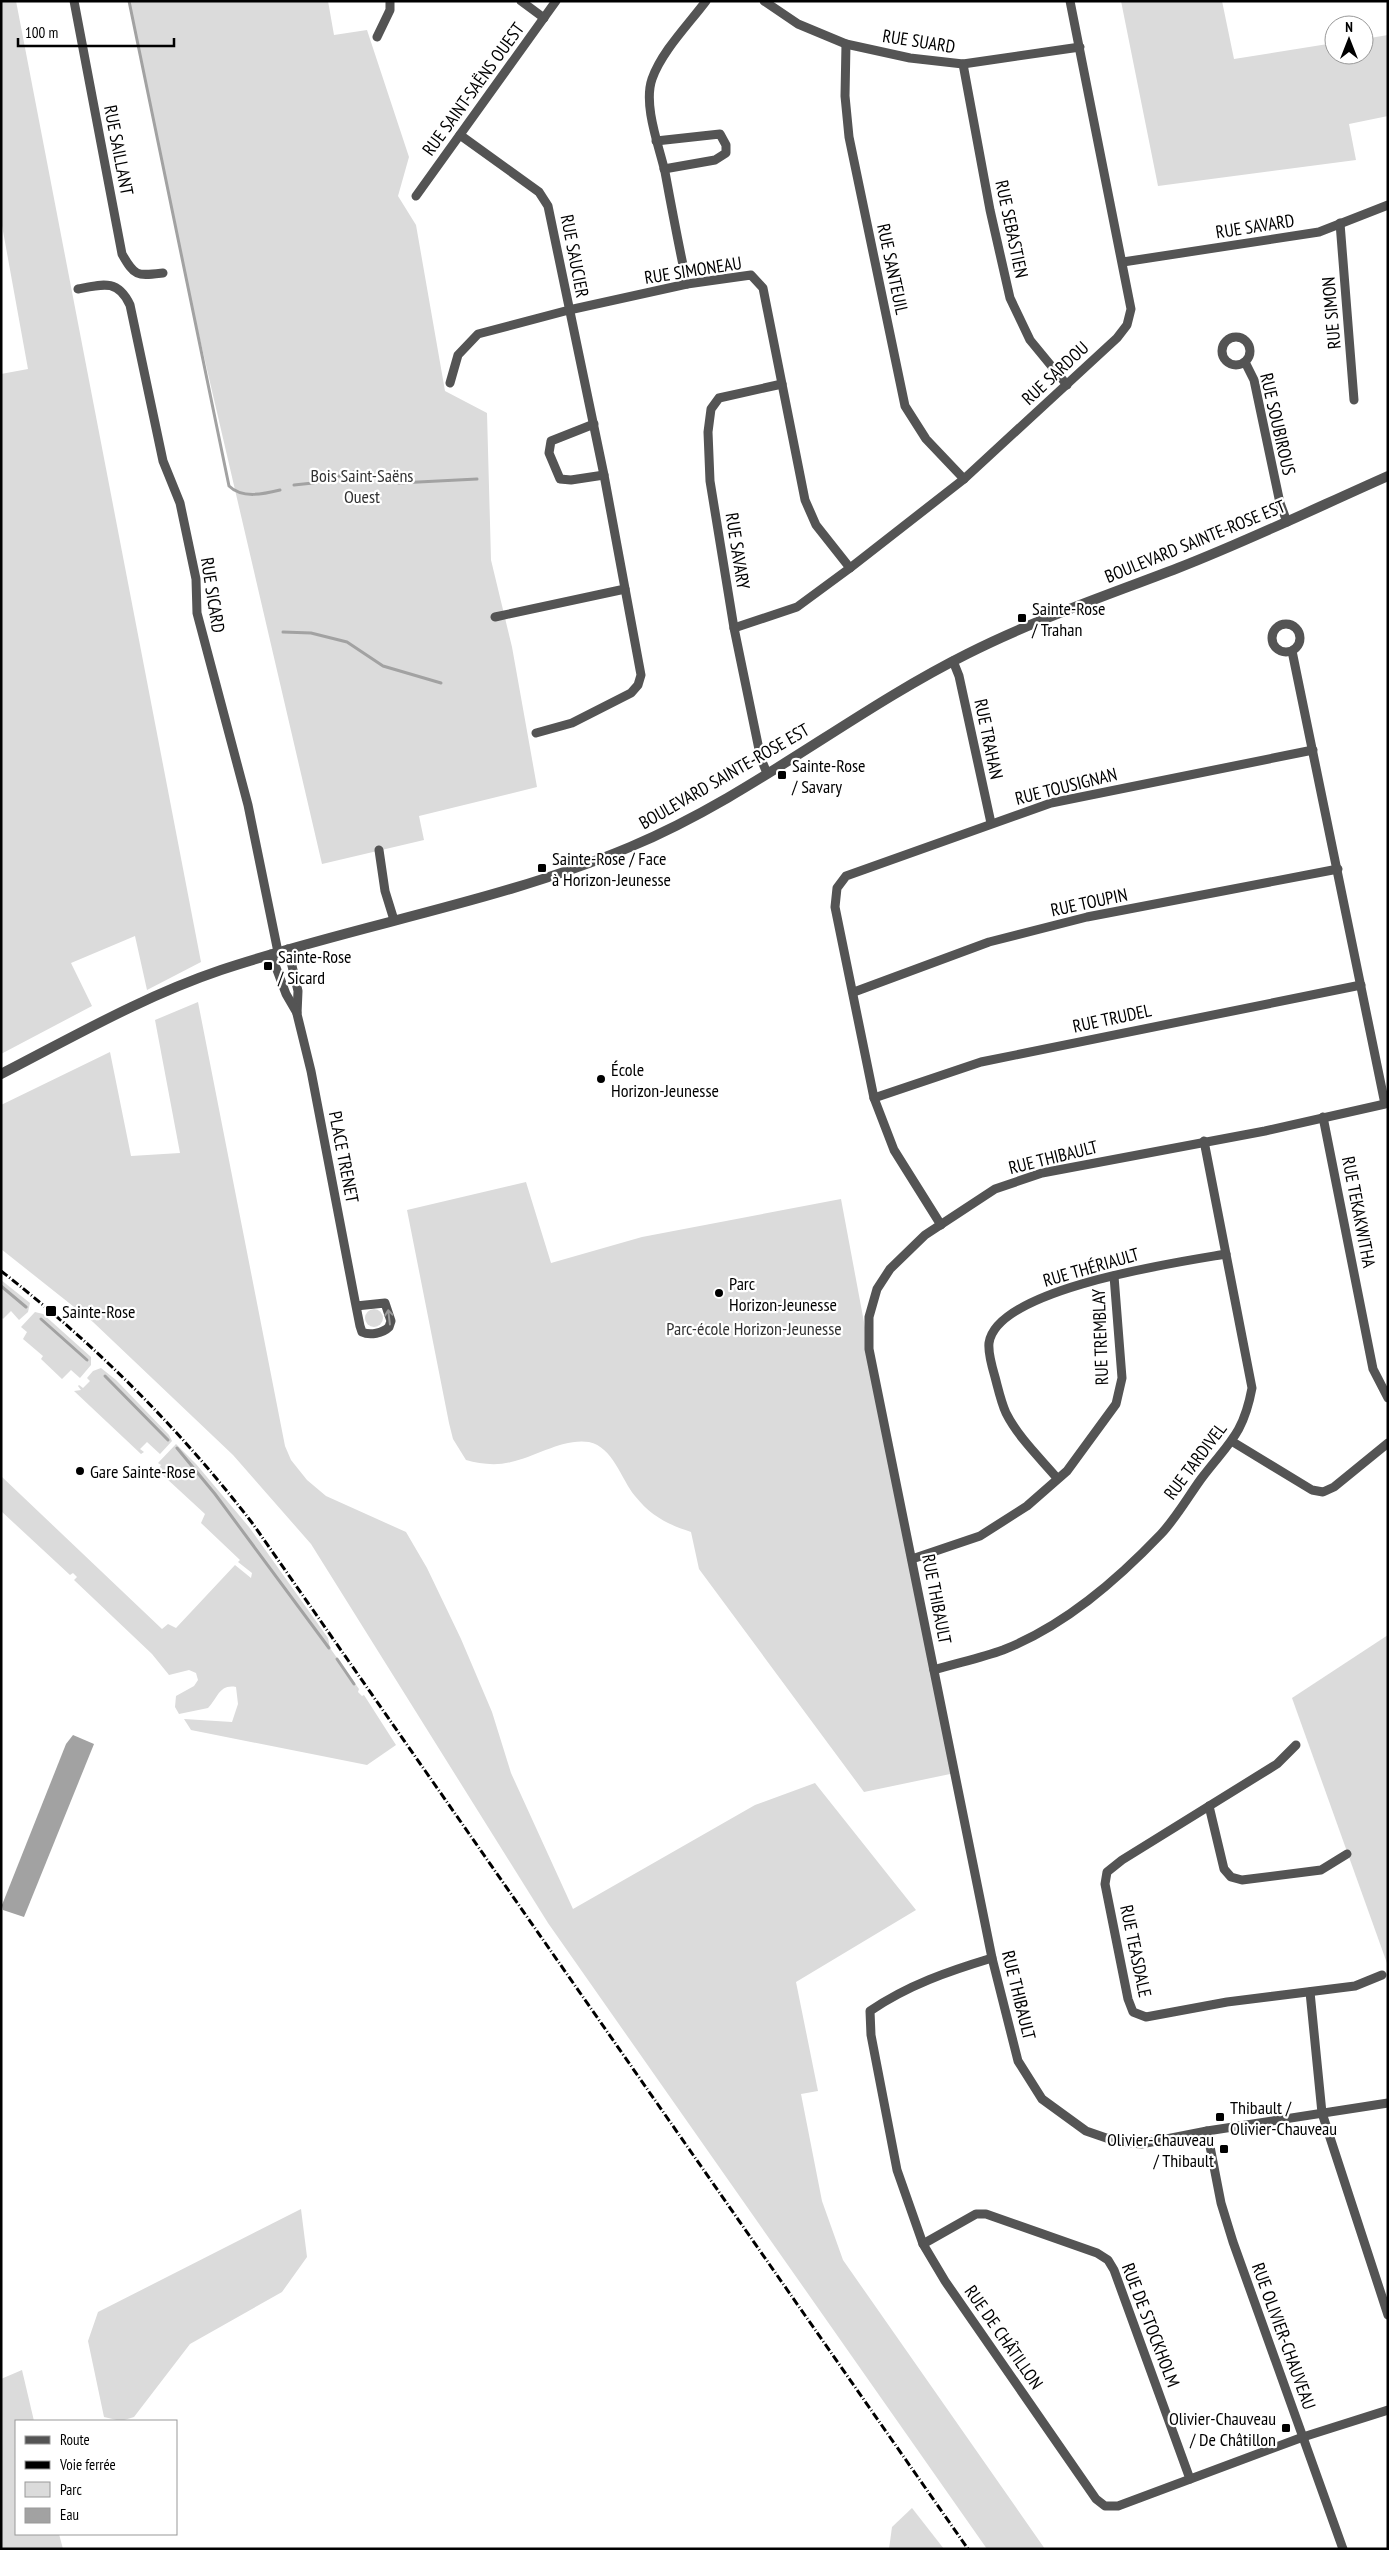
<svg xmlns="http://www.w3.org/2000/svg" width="1389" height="2550" viewBox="0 0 1389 2550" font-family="'PT Sans Narrow',sans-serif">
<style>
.green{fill:#dbdbdb}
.water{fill:#a2a2a2}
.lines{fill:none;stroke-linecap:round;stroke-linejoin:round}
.stream{stroke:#a2a2a2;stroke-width:3}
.minor{stroke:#545454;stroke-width:9}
.tertiary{stroke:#545454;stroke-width:10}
.rail{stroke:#000;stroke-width:3;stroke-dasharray:8 2.5 1 2.5;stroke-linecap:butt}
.oneway{stroke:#989898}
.poi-dot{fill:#000;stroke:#fff;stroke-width:2}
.labels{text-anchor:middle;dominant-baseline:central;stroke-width:4.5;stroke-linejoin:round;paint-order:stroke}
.street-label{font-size:18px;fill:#000;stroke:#fff}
.park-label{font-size:18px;fill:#323232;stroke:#fff}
.poi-label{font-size:18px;fill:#000;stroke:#fff;text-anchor:start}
</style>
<rect width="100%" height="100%" fill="#fff"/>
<g class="green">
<polygon points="1,1 16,1 201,962 147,990 135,936 71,963 92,1006 1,1054 1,374 28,369 1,220"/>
<polygon points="129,1 328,1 334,35 367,30 409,157 398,196 416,225 445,391 487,413 491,560 512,647 537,787 419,816 424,840 322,864 186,279"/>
<polygon points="1121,1 1222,1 1234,59 1334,43 1334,55 1364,55 1364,39 1388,35 1388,116 1349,124 1356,160 1158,186"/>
<polygon points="198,1002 285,1446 291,1460 307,1480 326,1496 406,1532 427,1568 461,1639 492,1712 511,1773 573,1909 755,1805 815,1783 916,1910 796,1982 818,2091 801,2094 822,2201 843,2260 1045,2549 987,2549 548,1923 311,1544 233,1455 93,1322 1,1249 1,1105 110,1052 131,1156 180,1153 155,1020"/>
<path d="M526 1182 551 1263 642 1237 841 1199 869 1349 955 1773 864 1792 699 1569 691 1532C667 1524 651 1516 635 1496 621 1479 613 1447 589 1442 563 1438 535 1457 511 1462 496 1466 480 1464 466 1460L453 1439 449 1423 407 1210Z"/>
<polygon points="1,1280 30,1303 28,1312 19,1320 11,1311 3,1319 1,1317"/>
<circle cx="374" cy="1318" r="9"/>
<polygon points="35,1312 43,1314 91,1357 91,1365 80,1378 71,1370 62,1379 41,1359 43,1356 23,1339 27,1332 21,1327"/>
<polygon points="101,1368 116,1380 169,1435 172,1441 160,1454 147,1442 140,1449 144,1452 141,1454 74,1391 81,1390 78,1386 79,1385 83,1388 90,1381 87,1378 93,1371"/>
<path d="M176 1444 196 1464 249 1527 328 1638 330 1648 359 1689 358 1692 362 1696 364 1695 396 1745 367 1765 191 1730 184 1719 232 1722 238 1704 236 1687C219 1684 218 1698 208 1708L179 1714 175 1707 176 1696 194 1686 198 1680 196 1673 189 1670 169 1675 152 1654 74 1580 77 1577 73 1573 70 1575 1 1511V1476L162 1629 168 1624 176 1628 235 1565 251 1578 252 1573 238 1562 240 1560 201 1523 205 1514 154 1467 159 1468 161 1465 158 1463Z"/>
<polygon points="1388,1635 1388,1966 1292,1698"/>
<polygon points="301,2209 307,2257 282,2292 190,2344 134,2417 121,2421 104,2417 88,2341 98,2312"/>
<polygon points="22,2370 34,2421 16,2421 16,2534 59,2534 63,2549 1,2549 1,2379"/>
<polygon points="912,2508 944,2549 889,2549 892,2527"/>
</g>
<polygon class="water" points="73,1735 94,1744 24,1917 3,1910 2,1905 66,1744"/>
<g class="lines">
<g class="stream">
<path d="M129 1 229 486C242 499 264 494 280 490"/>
<polyline points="294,485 313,483 354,472 399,483 477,479"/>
<polyline points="283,632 311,633 347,642 383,666 441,683"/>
<polyline points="1,1286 26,1307"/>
<polyline points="41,1319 87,1360"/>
<polyline points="105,1376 168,1440"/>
<polyline points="177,1448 215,1494 329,1648"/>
<polyline points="337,1659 354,1684"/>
</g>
<g class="minor">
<path d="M74 1 122 254C135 277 137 276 163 273"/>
<polyline points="521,1 544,18"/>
<polyline points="764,1 798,24 846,44 910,58 963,64 1080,47"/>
<polyline points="377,37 390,10 390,1"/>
<polyline points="846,44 845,96 849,137 905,406 926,439 964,479"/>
<polyline points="963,64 990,210 1010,298 1030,340 1067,385"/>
<polyline points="460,135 539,192 548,206 604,475 641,675 638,685 631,693 572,723 536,733"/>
<polyline points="656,141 720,134 726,145 726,153 715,160 664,169"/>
<polyline points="416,196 556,1"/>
<polyline points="1340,223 1354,400"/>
<polyline points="1123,262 1319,232 1388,205"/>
<path d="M687 284C679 247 672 210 665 172 659 146 643 105 652 79 662 51 688 25 706 1"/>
<path d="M78 289C103 284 118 279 130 305L163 461 180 503 196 579 197 613 248 805 278 952"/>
<circle cx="1236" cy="351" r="14"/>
<polyline points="1245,362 1254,380 1280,503 1287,522"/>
<polyline points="450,383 458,355 478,334 569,310 687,284 751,275 763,288 805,500 816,525 850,568"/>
<polyline points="594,424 551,441 549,453 560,479 571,480 604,475"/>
<polyline points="495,617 625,589"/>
<circle cx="1286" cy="638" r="14"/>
<polyline points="734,628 797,607 850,568 964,479 1117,338 1127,325 1131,309 1070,1"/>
<polyline points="1292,651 1385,1104 1265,1131 1042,1173 995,1189 925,1235 890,1269 877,1289 869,1317 869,1349 992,1958 1018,2061 1042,2099 1086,2131 1115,2141 1141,2144 1207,2131 1388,2103"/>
<polyline points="953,661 959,676 991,823"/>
<polyline points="767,773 761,759 734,628 710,481 708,432 711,409 719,398 782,384"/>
<polyline points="379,850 385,891 394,920"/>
<path d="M288 949 298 991 297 1014 311 1071 355 1301 360 1326 362 1332C370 1336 383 1333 389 1327L391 1321 385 1303 356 1306"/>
<polyline points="271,954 286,994 297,1013"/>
<polyline points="854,992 989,942 1087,917 1338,869"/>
<polyline points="874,1098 981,1062 1361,985"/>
<polyline points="1323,1117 1373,1369 1388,1398"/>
<polyline points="941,1225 894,1150 874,1098 835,907 837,888 846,876 1051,803 1313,750"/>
<polyline points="1233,1442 1312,1490 1323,1492 1334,1487 1388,1443"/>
<path d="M1057 1478C1040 1458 1018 1437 1006 1413 1001 1402 998 1388 995 1377 992 1367 988 1353 989 1343 997 1288 1179 1262 1226 1254"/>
<polyline points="912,1559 980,1536 1027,1506 1067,1471 1116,1404 1122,1378 1114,1276"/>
<path d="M934 1670C957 1663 981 1658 1003 1650 1064 1626 1116 1581 1161 1534 1176 1518 1188 1497 1201 1479 1228 1443 1243 1436 1252 1388L1204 1141"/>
<polyline points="1296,1745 1277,1764 1122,1860 1107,1872 1105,1884 1128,1999 1133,2012 1146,2017 1227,2002 1355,1986 1382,1975"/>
<polyline points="1209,1806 1224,1869 1231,1877 1242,1880 1321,1870 1347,1854"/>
<path d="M992 1958C949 1971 908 1985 870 2011L871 2035 897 2170 923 2244 945 2281 1096 2499 1105 2506H1118L1303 2437 1388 2410"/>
<polyline points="1310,1992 1322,2113 1388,2315"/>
<polyline points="1207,2131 1221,2203 1233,2242 1343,2549"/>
<polyline points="923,2244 976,2214 986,2214 1097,2253 1108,2260 1114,2270 1190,2479"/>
</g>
<path class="tertiary" d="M1 1074C73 1037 144 996 221 970 356 925 499 902 630 847 750 797 851 712 967 654 1034 620 1108 595 1178 568 1250 540 1318 507 1388 476"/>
<path class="rail" d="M1 1271C96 1345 180 1429 253 1524L968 2549"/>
</g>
<defs><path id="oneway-shaft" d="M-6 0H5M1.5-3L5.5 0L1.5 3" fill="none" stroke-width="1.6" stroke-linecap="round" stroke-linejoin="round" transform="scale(1.25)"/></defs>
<use class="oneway" href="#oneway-shaft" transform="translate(389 1317) rotate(-97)"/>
<g class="poi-dot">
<rect x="1017" y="613" width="10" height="10" rx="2.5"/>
<rect x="777" y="770" width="10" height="10" rx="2.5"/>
<rect x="537" y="863" width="10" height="10" rx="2.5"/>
<rect x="263" y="961" width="10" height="10" rx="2.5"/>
<circle cx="601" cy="1079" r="5"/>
<circle cx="719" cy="1293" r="5"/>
<rect x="45" y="1305" width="12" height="12" rx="2.5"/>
<circle cx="80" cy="1471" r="5"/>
<rect x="1215" y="2112" width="10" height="10" rx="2.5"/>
<rect x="1219" y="2144" width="10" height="10" rx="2.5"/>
<rect x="1281" y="2423" width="10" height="10" rx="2.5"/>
</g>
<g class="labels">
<g class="street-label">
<text transform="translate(919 41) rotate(9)">RUE SUARD</text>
<text transform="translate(473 89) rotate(-54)">RUE SAINT-SAËNS OUEST</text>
<text transform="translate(119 150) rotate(79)">RUE SAILLANT</text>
<text transform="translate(1255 226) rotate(-9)">RUE SAVARD</text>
<text transform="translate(1012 229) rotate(78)">RUE SEBASTIEN</text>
<text transform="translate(575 256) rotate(79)">RUE SAUCIER</text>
<text transform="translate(893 269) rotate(78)">RUE SANTEUIL</text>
<text transform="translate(693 270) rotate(-9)">RUE SIMONEAU</text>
<text transform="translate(1331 313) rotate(-95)">RUE SIMON</text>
<text transform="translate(1055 373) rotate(-43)">RUE SARDOU</text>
<text transform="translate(1278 424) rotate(77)">RUE SOUBIROUS</text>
<text transform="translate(1195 541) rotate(-22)">BOULEVARD SAINTE-ROSE EST</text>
<text transform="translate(738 551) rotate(81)">RUE SAVARY</text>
<text transform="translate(213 595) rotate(81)">RUE SICARD</text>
<text transform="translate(989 739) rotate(78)">RUE TRAHAN</text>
<text transform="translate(724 776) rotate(-30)">BOULEVARD SAINTE-ROSE EST</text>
<text transform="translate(1066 786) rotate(-14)">RUE TOUSIGNAN</text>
<text transform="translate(1089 902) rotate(-12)">RUE TOUPIN</text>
<text transform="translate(1112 1018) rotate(-12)">RUE TRUDEL</text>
<text transform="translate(344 1157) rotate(79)">PLACE TRENET</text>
<text transform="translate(1053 1157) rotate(-14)">RUE THIBAULT</text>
<text transform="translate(1359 1212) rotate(79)">RUE TEKAKWITHA</text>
<text transform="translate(1091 1267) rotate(-16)">RUE THÉRIAULT</text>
<text transform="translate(1100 1337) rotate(-92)">RUE TREMBLAY</text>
<text transform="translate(1195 1461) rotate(-53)">RUE TARDIVEL</text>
<text transform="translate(937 1599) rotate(79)">RUE THIBAULT</text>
<text transform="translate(1136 1951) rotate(78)">RUE TEASDALE</text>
<text transform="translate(1019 1995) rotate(76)">RUE THIBAULT</text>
<text transform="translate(1151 2325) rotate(69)">RUE DE STOCKHOLM</text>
<text transform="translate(1284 2336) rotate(70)">RUE OLIVIER-CHAUVEAU</text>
<text transform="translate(1004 2337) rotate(55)">RUE DE CHÂTILLON</text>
</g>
<g class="park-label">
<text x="362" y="475">Bois Saint-Saëns<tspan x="362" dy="21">Ouest</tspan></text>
<text x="754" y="1328">Parc-école Horizon-Jeunesse</text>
</g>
<g class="poi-label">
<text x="1032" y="608">Sainte-Rose<tspan x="1032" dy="21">/ Trahan</tspan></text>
<text x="792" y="765">Sainte-Rose<tspan x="792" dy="21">/ Savary</tspan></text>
<text x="552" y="858">Sainte-Rose / Face<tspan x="552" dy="21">à Horizon-Jeunesse</tspan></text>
<text x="278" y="956">Sainte-Rose<tspan x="278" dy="21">/ Sicard</tspan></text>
<text x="611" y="1069">École<tspan x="611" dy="21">Horizon-Jeunesse</tspan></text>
<text x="729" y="1283">Parc<tspan x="729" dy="21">Horizon-Jeunesse</tspan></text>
<text x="62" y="1311">Sainte-Rose</text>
<text x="90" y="1471">Gare Sainte-Rose</text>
<text x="1230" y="2107">Thibault /<tspan x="1230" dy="21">Olivier-Chauveau</tspan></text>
<text x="1214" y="2139" text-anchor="end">Olivier-Chauveau<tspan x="1214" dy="21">/ Thibault</tspan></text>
<text x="1276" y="2418" text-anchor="end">Olivier-Chauveau<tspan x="1276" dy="21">/ De Châtillon</tspan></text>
</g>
</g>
<rect width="1389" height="2550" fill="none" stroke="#000000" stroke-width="5"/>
<rect x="15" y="2420" width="162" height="115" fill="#ffffff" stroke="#999999"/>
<rect x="25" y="2436" width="25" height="8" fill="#545454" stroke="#999999"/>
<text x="60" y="2445" font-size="15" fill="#000000">Route</text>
<rect x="25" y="2461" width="25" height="8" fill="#000000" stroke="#999999"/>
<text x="60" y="2470" font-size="15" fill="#000000">Voie ferrée</text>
<rect x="25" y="2482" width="25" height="15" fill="#dbdbdb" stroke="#999999"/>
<text x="60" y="2495" font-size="15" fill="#000000">Parc</text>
<rect x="25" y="2508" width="25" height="15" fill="#a2a2a2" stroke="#999999"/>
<text x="60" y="2520" font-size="15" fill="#000000">Eau</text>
<g transform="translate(1349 40)"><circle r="24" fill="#ffffff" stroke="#999999"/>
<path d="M0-4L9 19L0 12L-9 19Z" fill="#000000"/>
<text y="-8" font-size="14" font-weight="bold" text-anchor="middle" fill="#000000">N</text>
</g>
<path d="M18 38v8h156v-8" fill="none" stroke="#000000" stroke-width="2.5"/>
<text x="25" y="38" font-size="15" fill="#000000" stroke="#ffffff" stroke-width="4" paint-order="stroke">100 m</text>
</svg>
